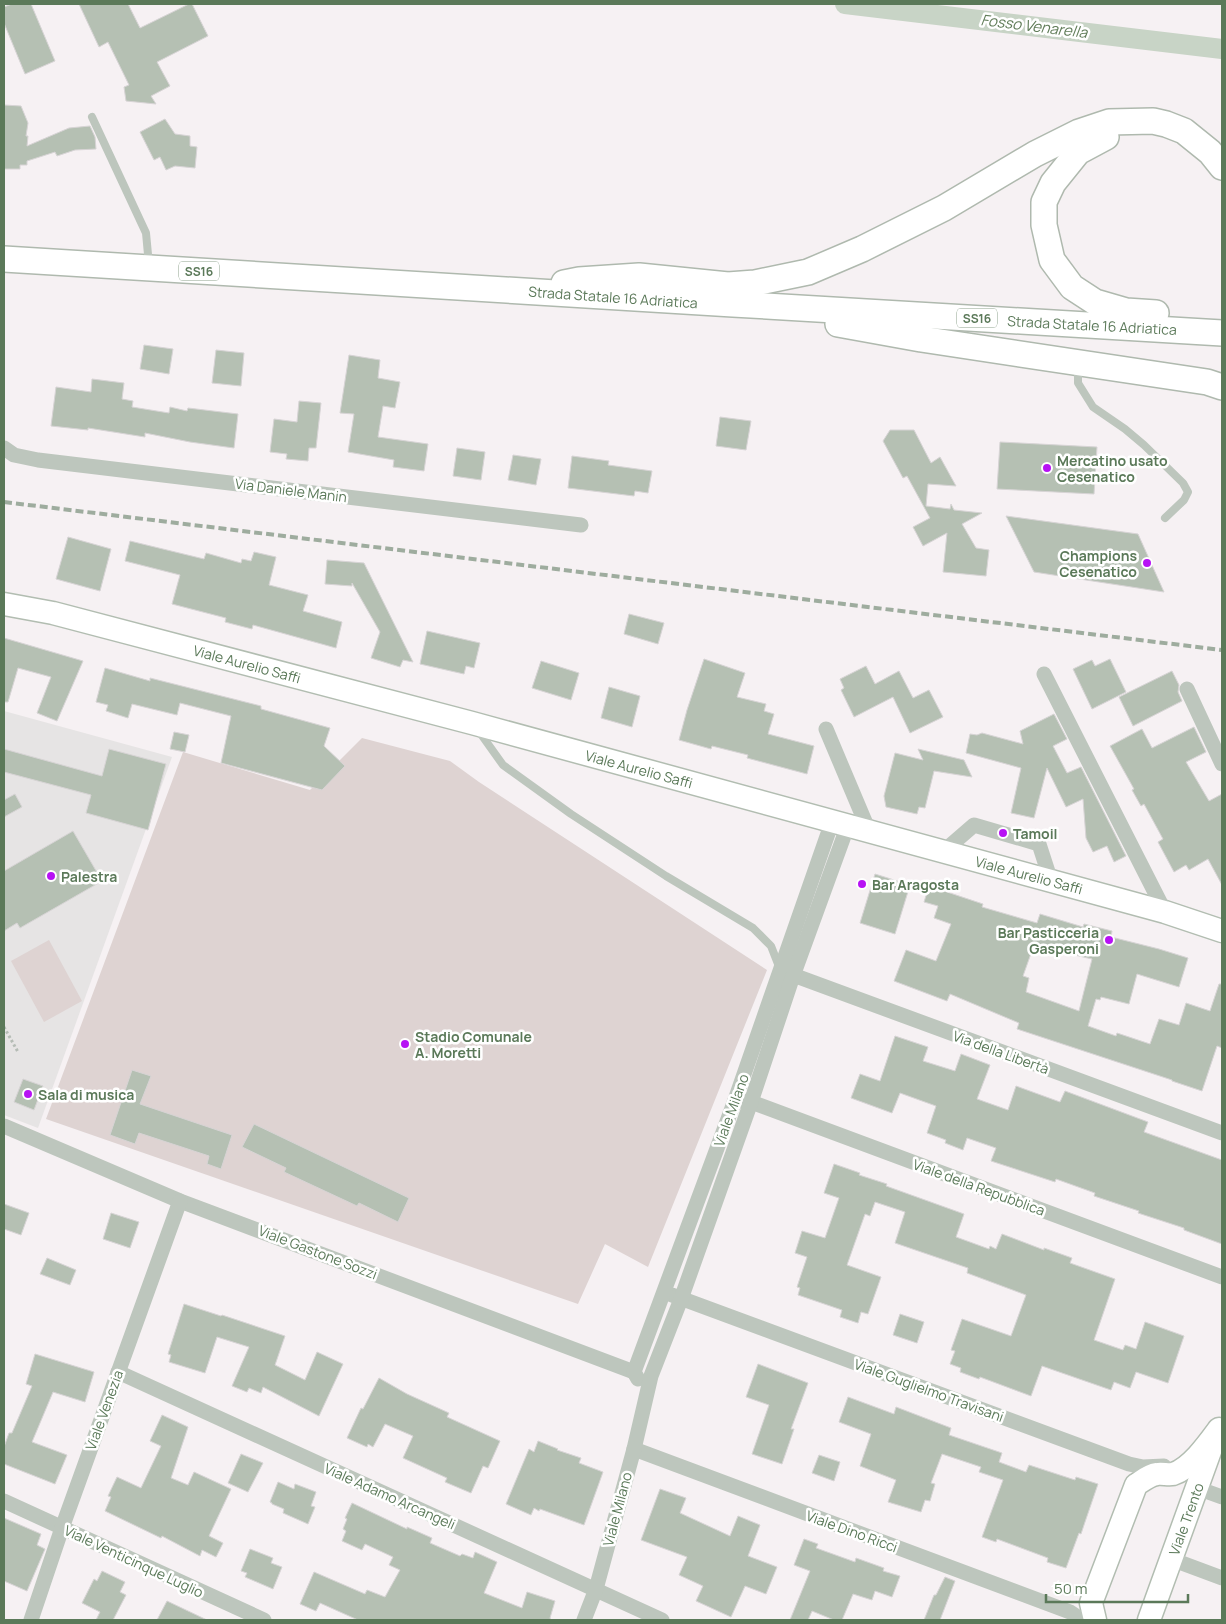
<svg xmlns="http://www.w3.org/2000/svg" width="1226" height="1624" viewBox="0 0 1226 1624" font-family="Manrope,sans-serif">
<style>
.built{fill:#e6e4e4}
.green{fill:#ded3d2}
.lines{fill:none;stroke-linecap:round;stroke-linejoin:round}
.canal{stroke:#c8d4c6;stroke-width:20}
.building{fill:#b5c0b3;stroke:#d7d4d5;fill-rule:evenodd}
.secondary-casing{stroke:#b2bdb1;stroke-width:25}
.primary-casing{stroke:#afb9ae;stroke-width:28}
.path{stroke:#b5bcb5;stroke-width:3;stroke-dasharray:2.5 2.5;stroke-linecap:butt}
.lane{stroke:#bdc6bd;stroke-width:8}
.street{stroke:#bdc6bd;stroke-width:15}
.secondary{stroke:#fff;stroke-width:22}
.primary{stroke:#fff;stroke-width:25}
.rail{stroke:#9eac9e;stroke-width:4;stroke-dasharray:8 4;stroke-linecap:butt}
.poi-dot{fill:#b712f4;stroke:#fff;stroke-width:2}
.labels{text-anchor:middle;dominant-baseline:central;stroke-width:5;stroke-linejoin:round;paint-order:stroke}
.shield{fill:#fff;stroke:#8ca18b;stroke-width:1}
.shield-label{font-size:12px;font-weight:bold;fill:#5b7959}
.street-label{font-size:14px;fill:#5b7959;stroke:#fff}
.poi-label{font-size:14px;font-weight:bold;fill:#5b7959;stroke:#fff;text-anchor:start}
.water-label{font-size:15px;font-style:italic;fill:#607c58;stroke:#fff}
</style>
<rect width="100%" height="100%" fill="#f6f1f3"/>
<polygon class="built" points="4,711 172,757 38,1128 4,1115"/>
<g class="green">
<polygon points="362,738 450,761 479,782 767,970 648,1267 605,1244 578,1304 46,1119 183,752 310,790"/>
<polygon points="49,940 82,1001 44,1022 11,961"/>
</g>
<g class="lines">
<polyline class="canal" points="845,4 1222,49"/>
</g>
<g class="building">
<polygon points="12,4 31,4 55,61 25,74 4,23 4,7"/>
<polygon points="79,4 128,4 140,28 189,4 192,4 208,36 157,62 170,86 151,96 156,104 126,101 124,87 129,85 108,42 99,47"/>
<polygon points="4,105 21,106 28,123 26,136 28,136 27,146 69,128 90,126 95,137 96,149 75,150 57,156 55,152 27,161 27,165 20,165 20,169 4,169"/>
<polygon points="165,119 175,134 190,136 190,146 197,147 195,168 175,166 166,170 160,157 154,160 140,132"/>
<polygon points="144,345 173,349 169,374 140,369"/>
<polygon points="216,350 244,353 241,386 212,383"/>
<polygon points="349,355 380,360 378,378 400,382 395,408 383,406 378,437 428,444 424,471 393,467 394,460 348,452 354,414 340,413"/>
<polygon points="92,379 124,383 122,399 133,401 132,407 169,413 170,407 187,411 188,408 238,414 234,448 190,442 145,433 145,437 88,428 88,430 51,426 56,387 91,392"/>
<polygon points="299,401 321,403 316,448 309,448 308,461 286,459 287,454 270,452 274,419 297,422"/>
<polygon points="720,417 751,421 746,450 716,446"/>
<polygon points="890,430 914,430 931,463 940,457 956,486 928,484 926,506 950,509 951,504 954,510 982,513 962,524 976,548 989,550 986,576 943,572 947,533 923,546 913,527 930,518 907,476 903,478 883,441"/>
<polygon points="1000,442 1097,447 1094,494 997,489"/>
<polygon points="457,448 485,452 481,480 453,476"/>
<polygon points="513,455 541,459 536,485 508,480"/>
<polygon points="572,456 609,461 608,465 652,471 648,493 635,491 634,496 568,488"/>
<polygon points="1006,516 1138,534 1164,592 1034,572"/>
<polygon points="68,537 111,549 100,591 56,579"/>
<polygon points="130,541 204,559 206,553 241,563 242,559 251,561 254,552 276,557 269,585 308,595 303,611 342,622 336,648 253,625 252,629 225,622 226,618 172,604 180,575 125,561"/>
<polygon points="327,560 364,563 413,662 403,660 400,667 371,658 380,632 352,583 352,586 325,584"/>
<polygon points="629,614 664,623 658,644 624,634"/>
<polygon points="427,631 480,643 474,668 466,666 464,674 420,664"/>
<polygon points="4,638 83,661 57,721 37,713 51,677 18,668 8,702 4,702"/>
<polygon points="704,659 745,673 737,697 766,704 764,711 774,714 768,734 814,746 807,774 747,758 748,755 712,746 711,749 679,740 687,710"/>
<polygon points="1110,659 1126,692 1092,709 1073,669 1092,660 1095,666"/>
<polygon points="541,661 579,673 571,700 532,688"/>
<polygon points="866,666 875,684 899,671 913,698 929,690 943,717 910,733 893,697 854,717 841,690 844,688 840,679"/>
<polygon points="105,668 150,681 150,678 261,706 261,709 330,728 324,746 345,766 322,790 221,763 231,716 180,703 177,715 132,704 128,718 106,711 108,705 96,702"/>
<polygon points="1172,671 1179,685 1178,692 1182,701 1133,726 1119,697"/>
<polygon points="609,687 640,696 632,727 601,718"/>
<polygon points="1054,714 1067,739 1053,746 1067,773 1081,767 1126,856 1114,862 1107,846 1093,852 1086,838 1083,799 1066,807 1047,768 1034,818 1011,813 1021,768 966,753 970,734 977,735 982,733 1023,744 1020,731"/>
<polygon points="1194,727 1206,752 1186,762 1209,801 1222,794 1222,885 1208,859 1189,870 1186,865 1174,872 1158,842 1163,839 1144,804 1141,806 1132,790 1134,789 1110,746 1142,729 1152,748"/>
<polygon points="174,732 189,735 185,752 170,749"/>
<polygon points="4,749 102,776 109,749 166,764 148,830 86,813 91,795 4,772"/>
<polygon points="918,749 964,760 972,777 934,771 925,808 919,807 917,814 886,807 884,796 895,753 923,760"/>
<polygon points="15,794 22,807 4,817 4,800"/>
<polygon points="73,831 102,881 20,928 17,923 4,931 4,871"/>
<polygon points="875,874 910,885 895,934 860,923"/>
<path d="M929 886 983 904 982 907 1037 923 1040 914 1083 927 1084 924 1112 931 1111 937 1159 949 1188 958 1179 987 1137 974 1129 1004 1101 997 1100 1000 1096 999 1088 1026 1116 1036 1117 1033 1150 1044 1159 1019 1179 1025 1186 1003 1210 1011 1219 984H1222V1048L1217 1046 1202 1091 1172 1081V1080L1017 1029 1019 1023 950 994 947 1001 894 981 906 950 936 961 951 924 934 918 938 906 924 902ZM1034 945 1056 952 1057 951 1092 959 1079 1011 1026 992 1029 978 1023 976Z"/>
<polygon points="895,1036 928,1047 923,1061 955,1071 961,1054 990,1065 977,1099 1008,1110 1016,1086 1060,1102 1065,1091 1148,1122 1144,1132 1222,1160 1222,1244 1184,1230 1184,1228 1138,1213 1139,1211 1094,1196 1095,1193 1056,1179 1055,1182 991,1161 996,1148 967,1138 963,1150 945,1143 946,1140 927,1133 936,1106 900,1093 892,1113 851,1098 860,1074 880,1081"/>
<polygon points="132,1070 151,1076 140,1104 232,1135 221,1169 207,1164 209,1156 139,1133 135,1144 110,1135"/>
<polygon points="23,1079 43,1086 34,1110 14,1102"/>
<polygon points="254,1124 409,1198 398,1222 359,1203 357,1206 284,1172 286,1168 242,1147"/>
<polygon points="834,1164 860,1173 859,1175 887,1184 886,1186 964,1214 956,1237 989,1249 990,1246 996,1249 1002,1234 1044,1250 1044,1248 1072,1258 1070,1263 1115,1279 1094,1340 1123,1350 1125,1345 1136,1349 1145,1322 1184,1336 1168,1383 1136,1372 1130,1388 1114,1382 1111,1390 1042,1366 1031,1396 980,1377 979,1379 960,1372 961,1368 950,1364 955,1351 951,1350 962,1319 1011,1336 1026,1295 967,1273 968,1268 895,1243 905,1212 875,1202 870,1216 865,1214 847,1265 881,1277 868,1314 861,1312 858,1323 840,1317 842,1310 798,1295 800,1288 797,1287 807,1257 795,1253 802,1231 825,1238 839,1198 824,1193"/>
<polygon points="4,1204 29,1213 21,1235 4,1229"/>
<polygon points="111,1213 139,1222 130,1248 103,1239"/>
<polygon points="47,1258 76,1270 70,1285 40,1274"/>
<polygon points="184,1304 221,1316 222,1315 285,1336 275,1365 305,1380 317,1352 343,1364 319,1416 263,1387 261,1393 249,1388 247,1392 232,1386 249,1347 217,1337 205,1373 169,1362 171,1355 168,1354"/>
<polygon points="900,1314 924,1322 917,1343 893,1335"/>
<polygon points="35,1354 94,1372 85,1402 53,1392 32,1442 67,1455 55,1484 4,1464 4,1447 9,1433 12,1433 32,1386 26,1384"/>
<polygon points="758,1364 808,1383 791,1429 794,1429 782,1464 752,1454 769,1405 746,1397"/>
<polygon points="379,1378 407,1394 449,1413 447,1417 500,1441 488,1468 483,1466 471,1493 445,1482 447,1478 403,1458 413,1436 385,1424 373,1447 368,1444 367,1447 347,1438 361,1408 363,1409"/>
<polygon points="848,1397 894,1414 896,1407 951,1428 949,1435 1002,1453 999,1462 1026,1472 1029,1465 1075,1480 1076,1477 1098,1484 1085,1522 1081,1534 1079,1533 1066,1568 1047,1562 1048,1558 997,1539 996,1542 982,1537 1003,1480 979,1472 981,1467 942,1454 931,1483 935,1484 930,1501 925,1500 921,1512 888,1502 896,1480 860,1466 871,1434 839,1422"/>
<polygon points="162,1415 188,1427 171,1478 188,1485 194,1472 231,1489 209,1536 223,1543 216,1557 202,1550 200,1556 162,1536 161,1538 105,1511 111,1497 108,1496 117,1477 141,1488 161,1446 150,1441"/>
<polygon points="538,1441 558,1449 557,1450 581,1458 579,1463 603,1472 584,1525 540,1509 539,1511 534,1508 531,1515 506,1504 529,1449 534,1452"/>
<polygon points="241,1454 263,1463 248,1492 228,1483"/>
<polygon points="819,1455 840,1462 834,1481 812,1473"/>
<polygon points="278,1482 294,1489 295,1484 316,1492 311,1506 315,1507 308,1524 283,1513 284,1509 272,1504 272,1503 270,1502"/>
<polygon points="660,1489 686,1498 680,1513 730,1536 738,1516 760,1525 748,1556 777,1567 766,1594 745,1586 731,1617 696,1601 703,1586 679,1575 687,1557 641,1540"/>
<polygon points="352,1503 407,1529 407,1527 432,1538 430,1543 460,1556 462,1554 473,1558 475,1552 497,1562 484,1593 522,1608 527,1592 555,1601 550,1618 551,1620 358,1620 320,1603 316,1611 300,1604 314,1572 365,1594 367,1590 385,1597 400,1570 389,1565 393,1557 365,1544 362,1550 342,1541 346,1531 343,1529 347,1519 345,1518"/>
<polygon points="4,1518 41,1534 37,1545 45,1549 27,1591 4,1581"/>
<polygon points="804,1539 818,1544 816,1548 855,1562 856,1558 884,1568 883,1571 900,1576 892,1597 875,1591 872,1600 853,1594 842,1620 834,1620 812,1611 808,1620 790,1620 810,1571 794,1565"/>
<polygon points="250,1549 273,1558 271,1563 282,1567 273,1589 245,1577 247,1573 241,1571"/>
<polygon points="102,1571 125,1582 120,1592 126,1595 113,1620 96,1620 100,1612 82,1603 94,1579 97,1581"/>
<polygon points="945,1577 955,1581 940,1620 924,1620 934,1595 936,1595"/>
<polygon points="167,1601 207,1620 157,1620"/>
</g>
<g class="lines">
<defs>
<g id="secondary">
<polyline points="4,604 53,613 472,723 1165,912 1222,931"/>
<path d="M1095 1620 1091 1603 1136 1485C1142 1481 1149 1475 1157 1474 1162 1473 1168 1475 1173 1474 1191 1468 1208 1444 1219 1429"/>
<polyline points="1149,1620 1213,1443"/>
</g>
<g id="primary">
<polyline points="1106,137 1078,152 1053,183 1044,202 1044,225 1052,260 1072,287 1095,302 1126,311 1156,313"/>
<polyline points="4,259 733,304 1222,333"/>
<polyline points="564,283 579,280 639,276 728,285 755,283 808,272 862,249 944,208 1035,154 1079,132 1109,122 1153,121 1166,124 1184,131 1210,152 1222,167"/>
<polyline points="838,324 921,339 1207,382 1222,387"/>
</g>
</defs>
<use href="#secondary" class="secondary-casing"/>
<use href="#primary" class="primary-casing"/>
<polyline class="path" points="4,1027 18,1052"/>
<g class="lane">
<polyline points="92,117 146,233 149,265"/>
<polyline points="1078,367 1078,383 1093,407 1125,429 1144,445 1183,483 1188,492 1184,500 1165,518"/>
<polyline points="478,730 503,765 571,814 666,876 753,928 771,946 780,969"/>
</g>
<g class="street">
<polyline points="4,448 14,455 38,460 581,525"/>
<polyline points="1044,674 1165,912"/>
<polyline points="1187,689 1222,764"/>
<polyline points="826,729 869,831"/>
<polyline points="944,851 974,825 1039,844 1051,881"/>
<polyline points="785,972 1222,1133"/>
<polyline points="741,1101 751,1102 1222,1277"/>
<polyline points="4,1126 180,1201 634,1372"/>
<polyline points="672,1295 1129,1464 1143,1467 1164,1466"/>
<polyline points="118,1372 662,1620"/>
<polyline points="638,1379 634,1372 735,1100 832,822"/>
<polyline points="634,1449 1070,1612 1082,1620"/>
<polyline points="1197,1488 1222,1497"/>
<polyline points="4,1501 264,1620"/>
<polyline points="1171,1559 1222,1578"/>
<polyline points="31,1620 62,1528 180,1201"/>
<polyline points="584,1620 596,1589 634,1449 651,1376 681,1299 751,1102 793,976 848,825"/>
</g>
<use href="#secondary" class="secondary"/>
<use href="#primary" class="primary"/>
<polyline class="rail" points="4,502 1222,650"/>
</g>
<g class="poi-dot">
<circle cx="1047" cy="468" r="5"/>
<circle cx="1147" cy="563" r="5"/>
<circle cx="1003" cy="833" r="5"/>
<circle cx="51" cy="876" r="5"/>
<circle cx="862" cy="884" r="5"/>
<circle cx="1109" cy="940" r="5"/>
<circle cx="405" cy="1044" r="5"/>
<circle cx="28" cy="1094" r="5"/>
</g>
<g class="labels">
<g class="shield">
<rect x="179" y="261.5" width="40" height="19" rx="4"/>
<rect x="957" y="308.5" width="40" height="19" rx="4"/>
</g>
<g class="shield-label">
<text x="199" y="271">SS16</text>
<text x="977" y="318">SS16</text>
</g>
<g class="street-label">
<text transform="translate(613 297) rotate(4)">Strada Statale 16 Adriatica</text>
<text transform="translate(1092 325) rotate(3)">Strada Statale 16 Adriatica</text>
<text transform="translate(291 490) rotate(7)">Via Daniele Manin</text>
<text transform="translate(247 664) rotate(15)">Viale Aurelio Saffi</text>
<text transform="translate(639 769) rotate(15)">Viale Aurelio Saffi</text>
<text transform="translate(1029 875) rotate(15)">Viale Aurelio Saffi</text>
<text transform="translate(1001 1052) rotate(20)">Via della Libertà</text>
<text transform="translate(731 1110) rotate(-70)">Viale Milano</text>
<text transform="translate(979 1187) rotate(20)">Viale della Repubblica</text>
<text transform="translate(318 1252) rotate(21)">Viale Gastone Sozzi</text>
<text transform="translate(929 1390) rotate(20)">Viale Guglielmo Travisani</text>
<text transform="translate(104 1410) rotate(-70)">Viale Venezia</text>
<text transform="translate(390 1496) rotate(24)">Viale Adamo Arcangeli</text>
<text transform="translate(617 1509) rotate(-75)">Viale Milano</text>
<text transform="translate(1186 1519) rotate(-70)">Viale Trento</text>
<text transform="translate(852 1531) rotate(20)">Viale Dino Ricci</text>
<text transform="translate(134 1561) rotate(25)">Viale Venticinque Luglio</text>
</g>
<g class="poi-label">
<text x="1057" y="460">Mercatino usato<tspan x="1057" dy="16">Cesenatico</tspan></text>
<text x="1137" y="555" text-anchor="end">Champions<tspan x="1137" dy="16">Cesenatico</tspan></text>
<text x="1013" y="833">Tamoil</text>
<text x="61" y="876">Palestra</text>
<text x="872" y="884">Bar Aragosta</text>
<text x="1099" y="932" text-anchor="end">Bar Pasticceria<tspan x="1099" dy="16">Gasperoni</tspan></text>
<text x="415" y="1036">Stadio Comunale<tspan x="415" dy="16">A. Moretti</tspan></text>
<text x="38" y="1094">Sala di musica</text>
</g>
<g class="water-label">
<text transform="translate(1034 26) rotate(7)">Fosso Venarella</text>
</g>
</g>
<rect width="1226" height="1624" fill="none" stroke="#5b7959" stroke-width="10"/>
<path d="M1046 1594v8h142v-8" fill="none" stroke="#5b7959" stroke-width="2.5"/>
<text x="1054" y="1594" font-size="15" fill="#5b7959" stroke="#ffffff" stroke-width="4" paint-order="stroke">50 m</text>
</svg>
